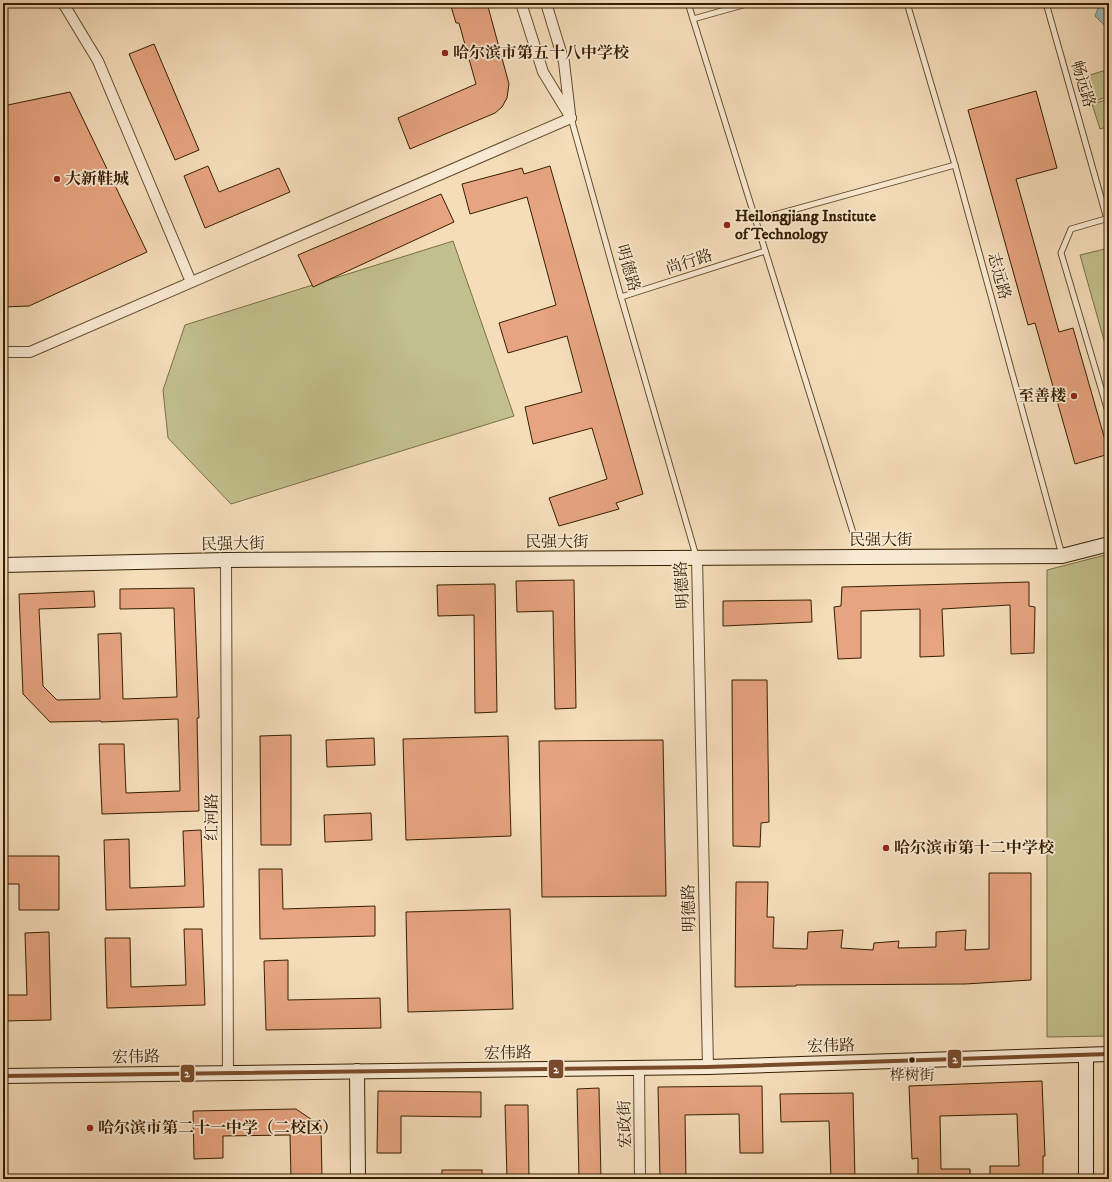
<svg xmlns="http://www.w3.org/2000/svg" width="1112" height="1182" viewBox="0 0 1112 1182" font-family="'IM FELL DW Pica','Noto Serif SC',serif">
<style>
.green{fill:#c1bf8c;stroke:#7c6f46}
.water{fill:#9fbab9;stroke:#757c6f}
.building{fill:#e6a480;stroke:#361f00}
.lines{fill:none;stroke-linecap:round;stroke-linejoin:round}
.lane-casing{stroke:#664e2e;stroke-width:7}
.street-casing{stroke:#664e2e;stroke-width:12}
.secondary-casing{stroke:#361f00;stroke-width:16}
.lane{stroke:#f8e9d2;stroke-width:5}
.street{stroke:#f8e9d2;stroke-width:10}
.secondary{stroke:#f8e9d2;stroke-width:14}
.bus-1-casing{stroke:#f8e9d2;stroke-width:7}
.bus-1{stroke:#7a4b2a;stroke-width:4}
.poi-dot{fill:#8f2418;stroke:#f8e9d2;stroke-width:1.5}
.bus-dot{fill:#361f00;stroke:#f8e9d2;stroke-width:1.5}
.labels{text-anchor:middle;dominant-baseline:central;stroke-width:3.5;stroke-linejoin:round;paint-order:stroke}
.bus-label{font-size:15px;fill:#361f00;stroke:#f8e9d2}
.poi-label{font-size:16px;font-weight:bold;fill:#361f00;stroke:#f8e9d2;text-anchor:start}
.street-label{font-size:16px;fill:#361f00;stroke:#f8e9d2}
.line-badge{stroke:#f8e9d2;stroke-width:1.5}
.badge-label{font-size:11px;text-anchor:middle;font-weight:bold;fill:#fff}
</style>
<rect width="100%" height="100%" fill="#f5ddba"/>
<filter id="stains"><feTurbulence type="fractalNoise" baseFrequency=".005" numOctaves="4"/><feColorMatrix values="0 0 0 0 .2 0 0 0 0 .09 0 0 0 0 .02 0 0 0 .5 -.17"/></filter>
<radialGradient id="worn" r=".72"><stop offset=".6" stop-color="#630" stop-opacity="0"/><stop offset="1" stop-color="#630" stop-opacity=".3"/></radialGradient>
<g class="green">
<polygon points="1109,69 1109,96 1092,102 1084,77"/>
<polygon points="1109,99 1109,126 1100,129 1092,104"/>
<polygon points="453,241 514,416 231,504 168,438 163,390 185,325"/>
<polygon points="1109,248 1109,358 1080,255"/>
<polygon points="1109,554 1109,1036 1047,1037 1047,570"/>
</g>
<polygon class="water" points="1100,3 1109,3 1109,28 1108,29 1095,16"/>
<g class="building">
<polygon points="450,3 487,3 509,84 507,98 502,107 495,113 410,149 398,118 476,84 459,23 456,23"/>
<polygon points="154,44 199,150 175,160 129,54"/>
<polygon points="1036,91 1057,168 1016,179 1059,332 1073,328 1109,454 1075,464 1035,323 1028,325 968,110"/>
<polygon points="70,92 147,252 29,306 3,307 3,106"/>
<polygon points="208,166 219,192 279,168 290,192 205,228 184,176"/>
<polygon points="550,166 643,494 616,503 619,509 559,526 549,498 607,479 592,428 533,444 525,407 582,392 567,336 508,353 499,323 556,305 527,197 470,214 462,184 522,168 524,174"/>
<polygon points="441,194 454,222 313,287 298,255"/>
<polygon points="574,580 576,708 555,709 553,611 517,612 516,581"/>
<polygon points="1029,582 1029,606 1035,607 1034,653 1011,654 1010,605 942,609 944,656 920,657 920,609 861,611 861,658 838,659 834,607 841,606 842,587"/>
<polygon points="495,584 497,712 475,713 474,615 438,616 437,585"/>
<polygon points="194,588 199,718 197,718 199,811 102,814 99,744 124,744 126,793 180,791 178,719 101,722 101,721 50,722 23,694 19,594 94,591 95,607 39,609 43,686 57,700 100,699 98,634 121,633 123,699 177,697 174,608 120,609 120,589"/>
<polygon points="811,600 812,622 723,626 723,601"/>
<polygon points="732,680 767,680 769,822 761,823 760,847 733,846"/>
<polygon points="291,735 291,845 261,845 260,736"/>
<polygon points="508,736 511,836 406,840 403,739"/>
<polygon points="374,738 375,765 327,767 326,740"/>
<polygon points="663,740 666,896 542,897 539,741"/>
<polygon points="371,813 372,840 325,842 324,815"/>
<polygon points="201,830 204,907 106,910 104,840 129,839 130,888 185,886 183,831"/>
<polygon points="3,856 59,856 59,910 19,910 19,884 3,884"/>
<polygon points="259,869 282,869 283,909 375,906 375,936 260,939"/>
<polygon points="989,873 1031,873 1031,980 965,984 796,985 796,986 735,987 736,882 768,882 767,917 774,917 773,948 807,949 808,932 843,930 841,948 873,950 874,943 899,941 898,948 936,947 936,932 966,930 965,950 989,949"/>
<polygon points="510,909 513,1009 408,1012 406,912"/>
<polygon points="184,929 202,929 205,1005 107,1008 105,938 130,938 131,987 186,985"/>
<polygon points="49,932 51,1020 3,1021 3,995 27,995 25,933"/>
<polygon points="288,960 288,1000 380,998 381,1028 266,1030 264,961"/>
<polygon points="1042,1081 1045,1156 1043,1156 1043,1179 990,1179 990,1166 1019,1166 1017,1114 940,1116 941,1169 970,1169 970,1179 918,1179 918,1158 912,1159 909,1086"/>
<polygon points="762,1086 763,1153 740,1153 739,1114 685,1115 686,1179 660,1179 658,1087"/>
<polygon points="599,1088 601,1179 579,1179 577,1089"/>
<polygon points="378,1091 481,1092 481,1117 401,1116 401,1153 377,1153"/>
<polygon points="853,1093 855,1179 831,1179 829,1121 781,1122 780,1094"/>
<polygon points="505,1105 528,1105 529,1179 507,1179"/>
<polygon points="296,1109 321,1126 322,1179 291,1179 290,1135 223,1136 223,1158 194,1159 193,1111"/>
<rect x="442" y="1170" width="40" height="9"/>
</g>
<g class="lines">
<defs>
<g id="lane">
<polyline points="688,3 855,539"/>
<polyline points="907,3 955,165 1062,555"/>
<polyline points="1046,3 1107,219"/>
<polyline points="693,19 750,3"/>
<polyline points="571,118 621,297 696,556"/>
<polyline points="1109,218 1071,229 1061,253 1109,415"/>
<polyline points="756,220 955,165"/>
<polyline points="621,297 765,251"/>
</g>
<g id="street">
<polyline points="63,3 98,61 191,282"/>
<polyline points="521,3 543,72 571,118"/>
<polyline points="546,3 564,62 570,114"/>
<polyline points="3,352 30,352 571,118"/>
<polyline points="697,558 708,1067"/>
<polyline points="226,560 228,1073"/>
<polyline points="639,1068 640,1179"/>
</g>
<g id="secondary">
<polyline points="3,565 226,560 1062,556 1109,544"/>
<polyline points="1086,1055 1086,1179"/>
<polyline points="357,1071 358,1179"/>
<polyline points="3,1076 708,1067 1109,1054"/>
</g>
</defs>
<use href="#lane" class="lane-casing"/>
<use href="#street" class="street-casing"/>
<use href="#secondary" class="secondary-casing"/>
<use href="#lane" class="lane"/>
<use href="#street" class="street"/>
<use href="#secondary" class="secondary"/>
<defs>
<polyline id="bus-1" points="3,1076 708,1067 1109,1054"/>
</defs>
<use href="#bus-1" class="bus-1-casing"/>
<use href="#bus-1" class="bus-1"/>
</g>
<g class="poi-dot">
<circle cx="445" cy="53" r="4"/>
<circle cx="57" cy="179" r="4"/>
<circle cx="727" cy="225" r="4"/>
<circle cx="1074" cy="396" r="4"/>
<circle cx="886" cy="848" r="4"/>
<circle cx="90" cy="1128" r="4"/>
</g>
<circle class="bus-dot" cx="912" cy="1060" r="3.5"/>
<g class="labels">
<g class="bus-label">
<text x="912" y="1075">桦树街</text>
</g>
<g class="poi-label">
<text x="453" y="53">哈尔滨市第五十八中学校</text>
<text x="65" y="179">大新鞋城</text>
<text x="735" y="216">Heilongjiang Institute<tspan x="735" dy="18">of Technology</tspan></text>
<text x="1066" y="396" text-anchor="end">至善楼</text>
<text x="894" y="848">哈尔滨市第十二中学校</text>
<text x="98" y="1128">哈尔滨市第二十一中学（二校区）</text>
</g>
<g class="street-label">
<text transform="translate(1083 84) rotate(74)">畅远路</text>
<text transform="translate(689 262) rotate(-18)">尚行路</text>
<text transform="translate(628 268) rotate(74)">明德路</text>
<text transform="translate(999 276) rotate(75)">志远路</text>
<text x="881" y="540">民强大街</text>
<text x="557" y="542">民强大街</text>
<text transform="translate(233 544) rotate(-1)">民强大街</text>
<text transform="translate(682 585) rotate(-93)">明德路</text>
<text transform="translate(212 817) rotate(-90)">红河路</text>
<text transform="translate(689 908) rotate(-91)">明德路</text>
<text transform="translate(831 1046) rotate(-2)">宏伟路</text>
<text transform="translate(508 1053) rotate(-1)">宏伟路</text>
<text transform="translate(136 1057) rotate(-1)">宏伟路</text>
<text transform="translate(625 1124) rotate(-91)">宏政街</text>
</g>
</g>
<g class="line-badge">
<rect x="947" y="1049" width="15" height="20" rx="4" fill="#7a4b2a"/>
<rect x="548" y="1059" width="16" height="20" rx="4" fill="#7a4b2a"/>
<rect x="180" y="1064" width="15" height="19" rx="4" fill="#7a4b2a"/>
</g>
<g class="badge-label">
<text x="955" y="1063">2</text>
<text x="556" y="1073">2</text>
<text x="187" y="1077">2</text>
</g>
<rect width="1112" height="1182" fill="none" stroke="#f5ddba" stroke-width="16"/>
<rect x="4" y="4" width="1104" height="1174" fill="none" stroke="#361f00" stroke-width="2"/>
<rect x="8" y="8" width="1096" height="1166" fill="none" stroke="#361f00"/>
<rect width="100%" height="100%" filter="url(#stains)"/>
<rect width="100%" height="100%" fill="url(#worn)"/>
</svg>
